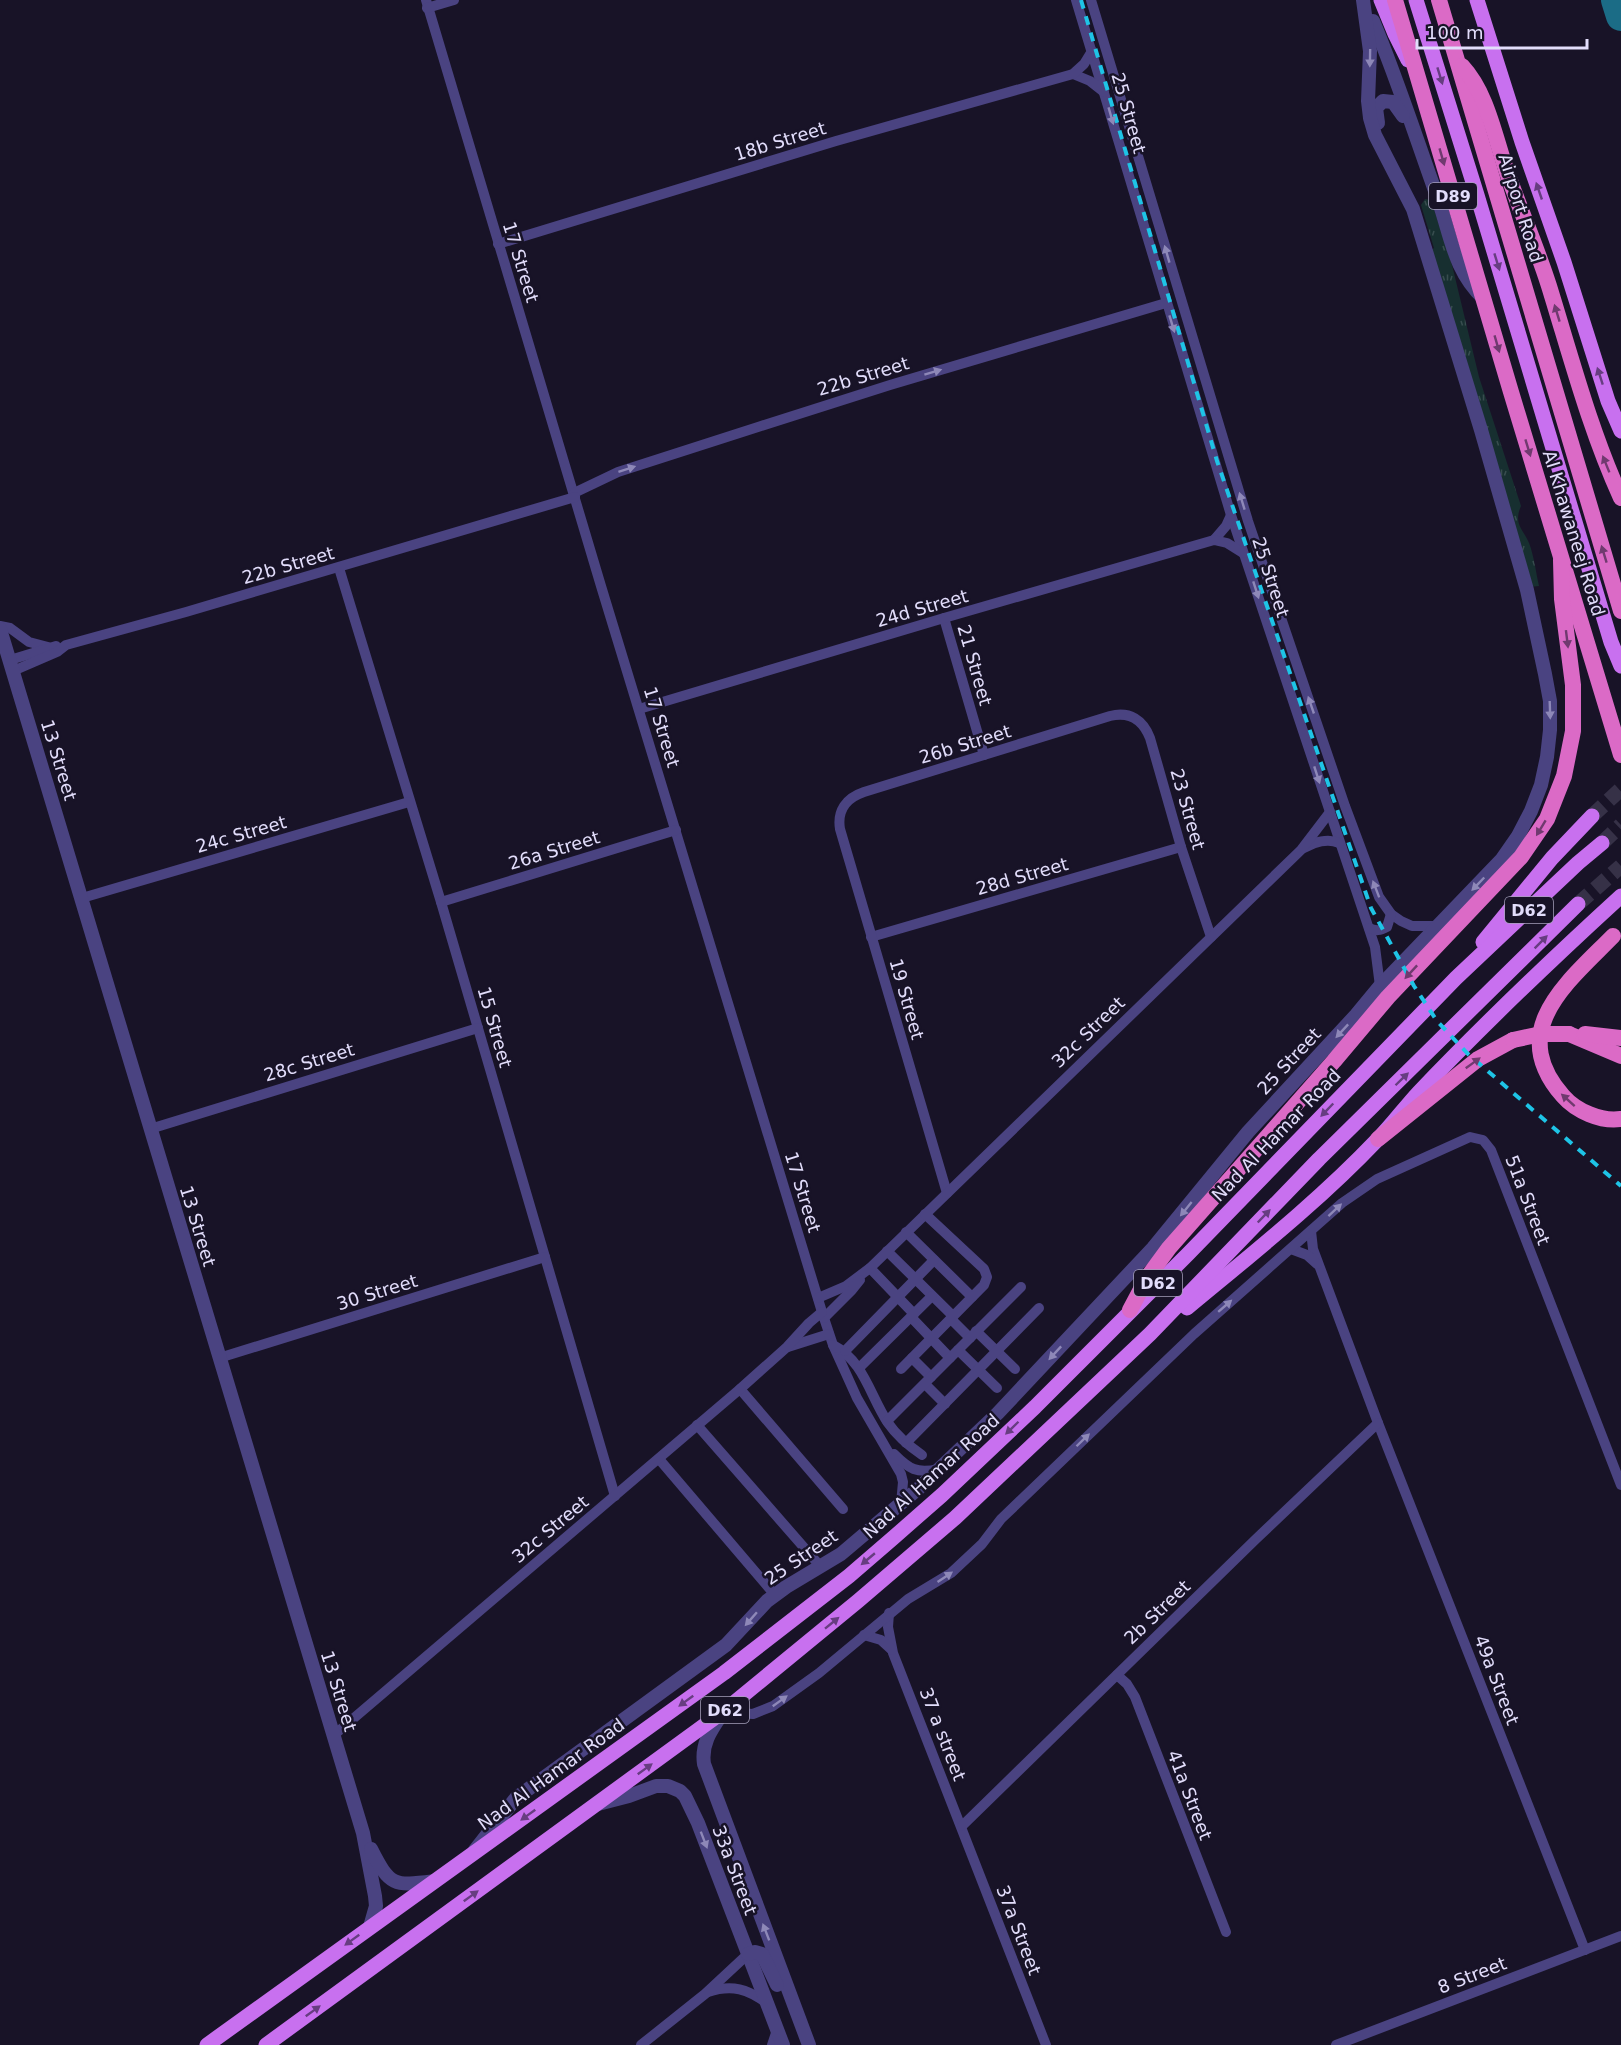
<svg xmlns="http://www.w3.org/2000/svg" width="1621" height="2045" viewBox="0 0 1621 2045" font-family="'DejaVu Sans',sans-serif">
<style>
.grass{fill:url(#grass-tufts)}
.lines{fill:none;stroke-linecap:round;stroke-linejoin:round}
.taxiway{stroke:#1b6c86;stroke-width:30}
.primary-tunnel{stroke:#363147;stroke-width:15;stroke-dasharray:15 8;stroke-linecap:butt}
.minor{stroke:#4a4381;stroke-width:10}
.tertiary{stroke:#4a4381;stroke-width:14}
.primary{stroke:#c870ef;stroke-width:15}
.trunk{stroke:#db6ac6;stroke-width:16}
.rail{stroke:#1ec4e6;stroke-width:4;stroke-dasharray:9 8;stroke-linecap:butt}
.trunk-bridge{stroke:#db6ac6;stroke-width:16}
.oneway{fill:#8e88b8}
.oneway2{fill:#673d81}
.oneway3{fill:#703a6f}
.labels{text-anchor:middle;dominant-baseline:central;stroke-width:5;stroke-linejoin:round;paint-order:stroke}
.shield{fill:#181327;stroke:#a5a0bb;stroke-width:1.5}
.shield-label{font-size:16px;font-weight:bold;fill:#e2ddfb}
.street-label{font-size:18px;fill:#e2ddfb;stroke:#181327}
</style>
<defs>
<pattern id="grass-tufts" width="24" height="20" patternUnits="userSpaceOnUse" patternTransform="scale(1.5)"><rect width="24" height="20" fill="#172f30"/><path d="M3 7l-1-3M5 7V3M7 7l1-3M15 17l-1-3M17 17v-4M19 17l1-3" fill="none" stroke="#384d4f"/></pattern>
</defs>
<rect width="100%" height="100%" fill="#181327"/>
<path class="grass" d="M1425 199 1431 200 1452 265 1479 377 1521 506C1513 524 1523 529 1529 543 1534 556 1536 573 1539 586L1528 587 1430 251 1434 248 1421 205Z"/>
<g class="lines">
<polyline class="taxiway" points="1616,0 1621,16"/>
<g class="primary-tunnel">
<polyline points="1592,816 1621,789"/>
<polyline points="1602,843 1621,825"/>
<polyline points="1578,904 1621,866"/>
</g>
<g class="minor">
<polyline points="426,0 601,586 822,1312 833,1345 857,1398 901,1474 903,1482 901,1504"/>
<polyline points="1076,0 1231,515 1375,947 1380,986"/>
<polyline points="1091,0 1248,521 1345,806 1379,897 1391,914 1401,921 1412,926 1437,926"/>
<polyline points="427,8 454,0"/>
<polyline points="1073,74 1090,81 1104,92"/>
<polyline points="498,244 836,141 1073,74 1084,64 1092,51"/>
<polyline points="574,493 618,472 758,427 890,385 1166,303"/>
<polyline points="1214,540 1226,526 1231,515"/>
<polyline points="339,568 441,902 615,1496"/>
<polyline points="944,618 984,755"/>
<polyline points="0,626 10,628 29,642 48,647"/>
<polyline points="10,660 56,646"/>
<polyline points="13,671 57,652 66,645 186,612 575,497"/>
<polyline points="639,709 944,618 1214,540 1227,543 1243,553"/>
<path d="M1304 848C1314 842 1328 838 1339 843"/>
<polyline points="82,898 409,802"/>
<polyline points="441,902 676,830"/>
<path d="M1369 928C1376 931 1380 931 1387 927L1391 914"/>
<polyline points="871,937 1181,847"/>
<polyline points="150,1129 478,1028"/>
<path d="M947 1193 840 829C837 811 846 798 864 792L1110 716C1130 711 1143 720 1150 738L1181 847 1211 937"/>
<polyline points="1311,1231 1313,1249 1378,1423 1585,1950"/>
<polyline points="906,1232 972,1297"/>
<polyline points="1291,1249 1307,1255 1317,1264"/>
<polyline points="887,1251 953,1316"/>
<polyline points="870,1268 914,1314"/>
<polyline points="818,1298 846,1286 870,1268 1301,850 1330,812"/>
<polyline points="911,1317 950,1358"/>
<polyline points="824,1318 852,1290 860,1280"/>
<polyline points="951,1319 970,1338"/>
<polyline points="976,1331 1015,1369"/>
<path d="M833 1345C864 1361 870 1396 888 1423 897 1436 909 1446 922 1455"/>
<polyline points="788,1347 829,1334"/>
<polyline points="958,1350 997,1388"/>
<polyline points="845,1351 934,1260"/>
<polyline points="219,1358 545,1257"/>
<polyline points="912,1358 931,1377"/>
<polyline points="859,1368 932,1296"/>
<polyline points="901,1369 984,1285 987,1277 984,1269 925,1214"/>
<polyline points="925,1384 945,1404"/>
<polyline points="740,1389 843,1509"/>
<polyline points="887,1421 1021,1287"/>
<polyline points="697,1425 821,1567"/>
<polyline points="906,1443 1039,1308"/>
<path d="M894 1454C909 1469 917 1474 938 1469"/>
<polyline points="659,1459 775,1595"/>
<polyline points="889,1613 888,1627 893,1653 1046,2045"/>
<polyline points="864,1635 881,1640 892,1650"/>
<polyline points="1117,1675 1127,1684 1135,1697 1226,1932"/>
<polyline points="726,1709 739,1713 753,1714 773,1706 819,1673 908,1599 951,1573 982,1544 1001,1519 1194,1334 1342,1203 1377,1179 1470,1137 1483,1140 1491,1150 1621,1485"/>
<polyline points="334,1735 740,1389 787,1347 809,1323 822,1312"/>
<polyline points="962,1826 1256,1539 1378,1423"/>
<path d="M708 1992C732 1984 748 1989 768 2004"/>
<polyline points="641,2045 705,1994 748,1954"/>
<polyline points="772,2045 777,2030"/>
<polyline points="1336,2045 1621,1936"/>
</g>
<g class="tertiary">
<path d="M1373 21C1397 78 1417 141 1438 199 1451 236 1454 271 1484 299"/>
<polyline points="1378,123 1376,108 1383,101 1393,102 1403,116"/>
<polyline points="0,629 363,1833 375,1896 376,1906 370,1927"/>
<path d="M722 1714C711 1730 701 1744 704 1764L809 2045"/>
<polyline points="598,1804 629,1796 656,1786 668,1786 680,1791 685,1796 698,1823 783,2045"/>
<path d="M371 1849C390 1887 394 1886 435 1881"/>
<polyline points="475,1850 516,1798 726,1645 767,1601 786,1587 841,1554 919,1488 998,1413 1153,1248 1248,1132 1356,1015 1380,986 1502,859 1518,836 1531,811 1541,785 1547,757 1550,730 1550,701 1545,674 1527,590 1481,430 1413,209 1375,135 1370,118 1368,101 1370,51 1363,0"/>
<polyline points="748,1954 755,1952 762,1954 777,1985"/>
</g>
<g class="primary">
<polyline points="1381,0 1395,34 1408,60"/>
<polyline points="1416,0 1477,195 1611,642 1621,666"/>
<polyline points="1477,0 1522,142 1564,262 1608,401 1621,431"/>
<polyline points="1483,942 1552,858 1592,816"/>
<path d="M1187 1308C1252 1254 1319 1201 1377 1140 1392 1125 1405 1107 1419 1092 1484 1024 1552 959 1621 896"/>
<polyline points="207,2045 724,1673 849,1576 893,1538 942,1495 1035,1407 1188,1254 1456,978 1578,863 1602,843"/>
<polyline points="266,2045 724,1711 858,1601 955,1518 1150,1334 1319,1159 1578,904"/>
</g>
<g class="trunk">
<polyline points="1395,0 1511,392 1621,755"/>
<polyline points="1439,0 1621,611"/>
<path d="M1462 66C1488 94 1495 139 1508 175 1521 212 1537 248 1549 286 1571 357 1590 430 1621 498"/>
<path d="M1613 936C1568 982 1505 1030 1563 1096 1576 1111 1601 1122 1621 1119"/>
<polyline points="1569,1034 1621,1056"/>
<polyline points="1585,1034 1621,1038"/>
<polyline points="1378,1139 1478,1059 1513,1040"/>
<polyline points="1130,1310 1147,1278 1169,1248 1334,1061 1388,997 1521,857 1547,819 1564,776 1573,731 1573,685 1562,599 1561,560"/>
</g>
<polyline class="rail" points="1081,0 1217,461 1371,908 1414,986 1437,1021 1468,1054 1621,1186"/>
<polyline class="trunk-bridge" points="1513,1040 1541,1034 1569,1034"/>
</g>
<defs><path id="oneway-solid" d="M-6-.8H1V-3.2L6.5 0L1 3.2V.8H-6Z" transform="scale(1.5)"/></defs>
<g class="oneway">
<use href="#oneway-solid" transform="translate(1370 58) rotate(91)"/>
<use href="#oneway-solid" transform="translate(1111 116) rotate(74)"/>
<use href="#oneway-solid" transform="translate(1167 254) rotate(-106)"/>
<use href="#oneway-solid" transform="translate(1172 324) rotate(73)"/>
<use href="#oneway-solid" transform="translate(933 372) rotate(-17)"/>
<use href="#oneway-solid" transform="translate(627 469) rotate(-18)"/>
<use href="#oneway-solid" transform="translate(1242 501) rotate(-107)"/>
<use href="#oneway-solid" transform="translate(1256 590) rotate(72)"/>
<use href="#oneway-solid" transform="translate(1311 705) rotate(-109)"/>
<use href="#oneway-solid" transform="translate(1550 710) rotate(88)"/>
<use href="#oneway-solid" transform="translate(1317 775) rotate(72)"/>
<use href="#oneway-solid" transform="translate(1478 884) rotate(134)"/>
<use href="#oneway-solid" transform="translate(1376 889) rotate(-111)"/>
<use href="#oneway-solid" transform="translate(1342 1031) rotate(133)"/>
<use href="#oneway-solid" transform="translate(1186 1209) rotate(129)"/>
<use href="#oneway-solid" transform="translate(1335 1210) rotate(-43)"/>
<use href="#oneway-solid" transform="translate(1225 1306) rotate(-41)"/>
<use href="#oneway-solid" transform="translate(1055 1353) rotate(133)"/>
<use href="#oneway-solid" transform="translate(1083 1440) rotate(-44)"/>
<use href="#oneway-solid" transform="translate(945 1577) rotate(-34)"/>
<use href="#oneway-solid" transform="translate(751 1619) rotate(131)"/>
<use href="#oneway-solid" transform="translate(780 1701) rotate(-36)"/>
<use href="#oneway-solid" transform="translate(704 1840) rotate(69)"/>
<use href="#oneway-solid" transform="translate(766 1932) rotate(-111)"/>
</g>
<g class="oneway2">
<use href="#oneway-solid" transform="translate(1440 76) rotate(73)"/>
<use href="#oneway-solid" transform="translate(1539 191) rotate(-109)"/>
<use href="#oneway-solid" transform="translate(1497 262) rotate(73)"/>
<use href="#oneway-solid" transform="translate(1600 376) rotate(-108)"/>
<use href="#oneway-solid" transform="translate(1541 942) rotate(-45)"/>
<use href="#oneway-solid" transform="translate(1402 1079) rotate(-44)"/>
<use href="#oneway-solid" transform="translate(1327 1110) rotate(134)"/>
<use href="#oneway-solid" transform="translate(1264 1216) rotate(-46)"/>
<use href="#oneway-solid" transform="translate(1012 1428) rotate(136)"/>
<use href="#oneway-solid" transform="translate(868 1559) rotate(140)"/>
<use href="#oneway-solid" transform="translate(832 1623) rotate(-39)"/>
<use href="#oneway-solid" transform="translate(686 1701) rotate(144)"/>
<use href="#oneway-solid" transform="translate(645 1769) rotate(-36)"/>
<use href="#oneway-solid" transform="translate(528 1815) rotate(144)"/>
<use href="#oneway-solid" transform="translate(471 1896) rotate(-36)"/>
<use href="#oneway-solid" transform="translate(352 1940) rotate(144)"/>
<use href="#oneway-solid" transform="translate(313 2011) rotate(-36)"/>
</g>
<g class="oneway3">
<use href="#oneway-solid" transform="translate(1442 157) rotate(74)"/>
<use href="#oneway-solid" transform="translate(1557 313) rotate(-107)"/>
<use href="#oneway-solid" transform="translate(1497 344) rotate(74)"/>
<use href="#oneway-solid" transform="translate(1528 448) rotate(73)"/>
<use href="#oneway-solid" transform="translate(1606 464) rotate(-112)"/>
<use href="#oneway-solid" transform="translate(1604 554) rotate(-107)"/>
<use href="#oneway-solid" transform="translate(1567 639) rotate(83)"/>
<use href="#oneway-solid" transform="translate(1541 828) rotate(121)"/>
<use href="#oneway-solid" transform="translate(1411 972) rotate(133)"/>
<use href="#oneway-solid" transform="translate(1473 1063) rotate(-36)"/>
<use href="#oneway-solid" transform="translate(1568 1100) rotate(-138)"/>
</g>
<g class="labels">
<g class="shield">
<rect x="1429" y="183" width="48" height="26" rx="4.5"/>
<rect x="1505" y="897" width="48" height="26" rx="4.5"/>
<rect x="1134" y="1270" width="48" height="26" rx="4.5"/>
<rect x="701" y="1697" width="48" height="26" rx="4.5"/>
</g>
<g class="shield-label">
<text x="1453" y="196">D89</text>
<text x="1529" y="910">D62</text>
<text x="1158" y="1283">D62</text>
<text x="725" y="1710">D62</text>
</g>
<g class="street-label">
<text transform="translate(1129 113) rotate(74)">25 Street</text>
<text transform="translate(780 141) rotate(-17)">18b Street</text>
<text transform="translate(1521 208) rotate(73)">Airport Road</text>
<text transform="translate(521 262) rotate(73)">17 Street</text>
<text transform="translate(863 376) rotate(-17)">22b Street</text>
<text transform="translate(1574 533) rotate(73)">Al Khawaneej Road</text>
<text transform="translate(288 565) rotate(-16)">22b Street</text>
<text transform="translate(1271 577) rotate(72)">25 Street</text>
<text transform="translate(922 608) rotate(-16)">24d Street</text>
<text transform="translate(975 665) rotate(74)">21 Street</text>
<text transform="translate(662 727) rotate(73)">17 Street</text>
<text transform="translate(965 744) rotate(-17)">26b Street</text>
<text transform="translate(59 760) rotate(73)">13 Street</text>
<text transform="translate(1188 809) rotate(74)">23 Street</text>
<text transform="translate(241 834) rotate(-16)">24c Street</text>
<text transform="translate(554 850) rotate(-17)">26a Street</text>
<text transform="translate(1022 876) rotate(-16)">28d Street</text>
<text transform="translate(907 999) rotate(74)">19 Street</text>
<text transform="translate(495 1027) rotate(74)">15 Street</text>
<text transform="translate(1088 1032) rotate(-44)">32c Street</text>
<text transform="translate(1289 1061) rotate(-47)">25 Street</text>
<text transform="translate(309 1062) rotate(-17)">28c Street</text>
<text transform="translate(1276 1135) rotate(-46)">Nad Al Hamar Road</text>
<text transform="translate(803 1192) rotate(73)">17 Street</text>
<text transform="translate(1528 1200) rotate(69)">51a Street</text>
<text transform="translate(198 1226) rotate(73)">13 Street</text>
<text transform="translate(377 1292) rotate(-17)">30 Street</text>
<text transform="translate(931 1476) rotate(-42)">Nad Al Hamar Road</text>
<text transform="translate(550 1529) rotate(-40)">32c Street</text>
<text transform="translate(801 1557) rotate(-34)">25 Street</text>
<text transform="translate(1157 1612) rotate(-44)">2b Street</text>
<text transform="translate(1497 1680) rotate(69)">49a Street</text>
<text transform="translate(339 1691) rotate(73)">13 Street</text>
<text transform="translate(943 1734) rotate(69)">37 a street</text>
<text transform="translate(551 1774) rotate(-36)">Nad Al Hamar Road</text>
<text transform="translate(1190 1795) rotate(69)">41a Street</text>
<text transform="translate(735 1870) rotate(69)">33a Street</text>
<text transform="translate(1019 1930) rotate(69)">37a Street</text>
<text transform="translate(1472 1975) rotate(-21)">8 Street</text>
</g>
</g>
<path d="M1417 39v9h170v-9" fill="none" stroke="#e2ddfb" stroke-width="3"/>
<text x="1426" y="39" font-size="18" fill="#e2ddfb" stroke="#181327" stroke-width="4.5" paint-order="stroke">100 m</text>
</svg>
